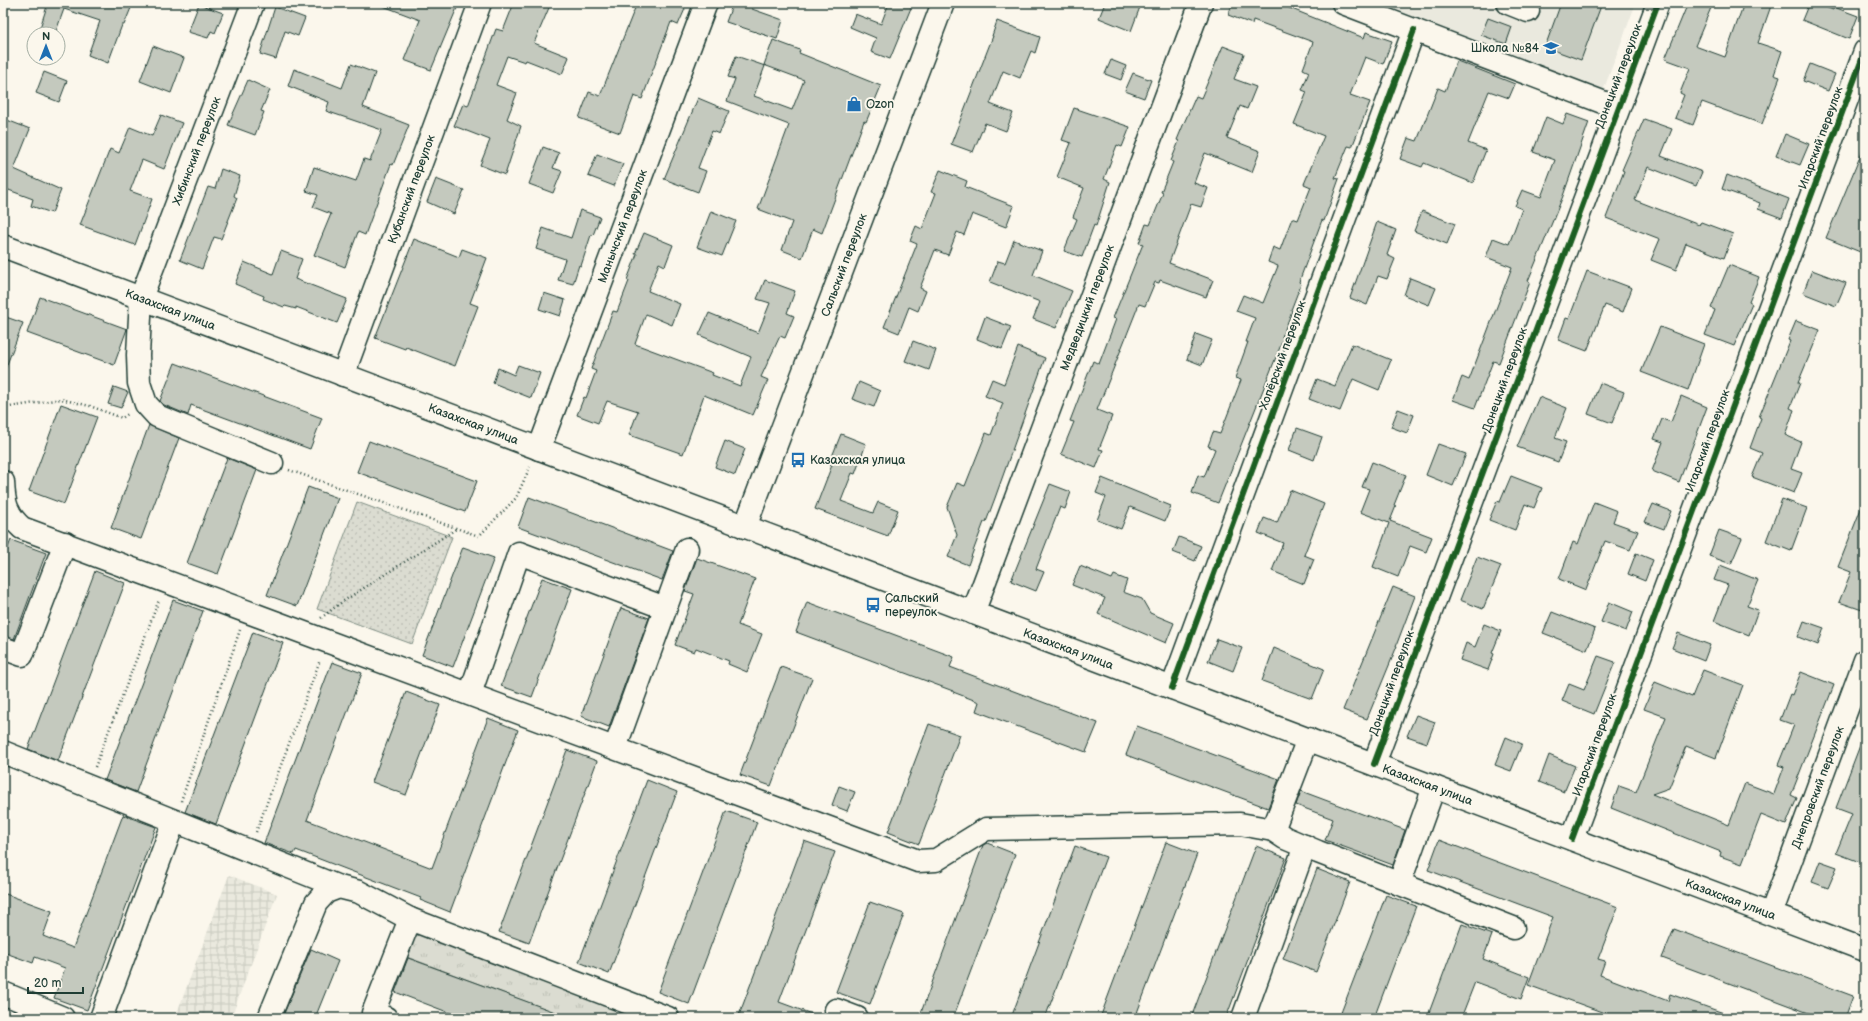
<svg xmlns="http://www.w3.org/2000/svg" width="1868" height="1021" viewBox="0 0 1868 1021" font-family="'Balsamiq Sans',sans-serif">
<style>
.built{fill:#eae9de}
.industrial{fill:url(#industrial-grid)}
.grass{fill:url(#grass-tufts);stroke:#7d8c82}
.park{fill:url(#park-dots);stroke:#7d8c82}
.building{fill:#c4c9be;stroke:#1f3d34}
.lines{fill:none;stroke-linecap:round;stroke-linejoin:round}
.minor-casing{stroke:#1f3d34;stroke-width:25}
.major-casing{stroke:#1f3d34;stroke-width:25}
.path{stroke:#1f3d34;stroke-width:2.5;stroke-dasharray:1 3;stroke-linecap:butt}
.minor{stroke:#fbf7ec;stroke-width:22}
.major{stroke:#fbf7ec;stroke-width:22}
.cycleway-casing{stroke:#fbf7ec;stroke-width:8}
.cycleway{stroke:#1b5e20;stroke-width:6}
.labels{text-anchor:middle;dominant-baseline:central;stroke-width:4;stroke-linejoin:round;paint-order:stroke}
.poi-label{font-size:12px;fill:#1f3d34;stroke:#fbf7ec;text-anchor:start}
.street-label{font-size:12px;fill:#1f3d34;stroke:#fbf7ec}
</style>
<defs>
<pattern id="industrial-grid" width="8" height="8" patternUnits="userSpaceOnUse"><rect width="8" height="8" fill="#eae9de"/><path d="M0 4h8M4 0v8" fill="none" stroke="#c8c9bf"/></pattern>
<pattern id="grass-tufts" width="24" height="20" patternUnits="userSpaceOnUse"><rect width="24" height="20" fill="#dbdcd1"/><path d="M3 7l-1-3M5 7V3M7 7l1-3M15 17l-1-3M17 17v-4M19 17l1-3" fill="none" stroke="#bcbeb4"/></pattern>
<pattern id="park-dots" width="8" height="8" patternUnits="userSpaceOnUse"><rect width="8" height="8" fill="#dbdcd1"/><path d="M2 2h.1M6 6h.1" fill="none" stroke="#bcbeb4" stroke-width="1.8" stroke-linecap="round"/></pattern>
</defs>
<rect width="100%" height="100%" fill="#fbf7ec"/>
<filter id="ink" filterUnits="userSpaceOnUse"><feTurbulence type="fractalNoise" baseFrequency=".025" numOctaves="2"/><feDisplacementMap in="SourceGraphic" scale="8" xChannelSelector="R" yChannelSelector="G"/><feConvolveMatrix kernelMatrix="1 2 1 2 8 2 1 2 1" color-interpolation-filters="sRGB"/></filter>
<g filter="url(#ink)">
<polygon class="built" points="1362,3 1636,3 1602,94"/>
<polygon class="industrial" points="229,875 277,894 231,1018 220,1018 209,1014 208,1018 175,1018"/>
<polygon class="grass" points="417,922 638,1006 634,1018 570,1018 404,956"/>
<polygon class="park" points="357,502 452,537 412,644 317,609"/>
<g class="building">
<polygon points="48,3 133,3 124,25 122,25 108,63 88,55 100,21 64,9 55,34 38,34"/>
<polygon points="379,3 459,3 431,70 404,60 420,20 378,4"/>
<polygon points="514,3 551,3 534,43 569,57 562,74 526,60 525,62 507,56 496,85 517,93 507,119 521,126 505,175 480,165 490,140 454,126 463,104 468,106 496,29 503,31"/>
<polygon points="637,3 684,3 682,8 685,9 678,25 671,22 642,99 634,96 620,133 579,118 589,92 600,96"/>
<polygon points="733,3 754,3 752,9 783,20 777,39 726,22"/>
<polygon points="889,3 913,3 890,59 871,52 876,38 850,27 855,14 881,24"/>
<polygon points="1105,3 1128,3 1140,7 1131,31 1099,18"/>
<polygon points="1233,3 1277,3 1364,38 1366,32 1392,41 1383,64 1365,57 1350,95 1370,102 1352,147 1348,146 1335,178 1339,179 1324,221 1322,220 1299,282 1301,284 1291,310 1292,311 1282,337 1284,337 1218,503 1192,493 1198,475 1204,477 1215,449 1208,446 1213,432 1220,434 1241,380 1235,378 1248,342 1246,342 1255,318 1236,311 1243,295 1263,303 1278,266 1268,262 1273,247 1280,250 1292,218 1298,220 1311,187 1304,184 1324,136 1294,124 1307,92 1302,90 1309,72 1303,69 1313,42 1253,20 1252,24 1228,15"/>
<polygon points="1561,3 1602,3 1581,60 1545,47"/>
<polygon points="1688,3 1713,3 1695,46 1725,57 1744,3 1772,3 1758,43 1782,51 1774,75 1780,77 1762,124 1702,102 1693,125 1675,118 1684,95 1680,93 1690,68 1665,59"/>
<polygon points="1809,3 1815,3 1833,10 1834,7 1858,16 1849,39 1802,20"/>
<polygon points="199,4 223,13 215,33 211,31 208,38 188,32"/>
<polygon points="275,7 305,18 298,36 285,31 276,59 260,54"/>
<polygon points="1488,18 1512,27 1506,44 1481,35"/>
<polygon points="997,21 1040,37 1035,53 1031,51 1020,78 1003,71 990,104 1013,113 1006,131 985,123 973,152 951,144 993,36 992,36"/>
<polygon points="773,40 800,50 799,53 881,86 866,122 864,121 822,233 813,229 802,258 782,250 792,222 758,209 789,125 727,101 735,79 728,77 736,56 765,66 754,96 792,110 804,80 764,65"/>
<polygon points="153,46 184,58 171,93 140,81"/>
<polygon points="1223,46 1244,54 1234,79 1256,87 1247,109 1240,106 1227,138 1260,151 1252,172 1205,153 1194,183 1208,188 1201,207 1191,204 1169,263 1213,280 1206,297 1160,280 1159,283 1155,282 1145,306 1139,304 1097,410 1112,416 1099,449 1103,450 1096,468 1061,454 1074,422 1070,421 1093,361 1099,364 1116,319 1113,318 1143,244 1139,243 1146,224 1150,225 1163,193 1161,192 1173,162 1171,161 1179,141 1177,140 1184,123 1196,96 1201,98"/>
<polygon points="1111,60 1126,66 1121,80 1105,74"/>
<polygon points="1457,61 1515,84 1509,98 1489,91 1468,143 1486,150 1473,183 1424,163 1422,167 1400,159 1408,138 1417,141 1438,88 1445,91"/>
<polygon points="351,64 375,73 363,107 409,125 393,165 391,164 365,235 358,232 345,267 314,255 331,214 313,207 318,195 306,191 314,167 356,181 364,159 370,161 382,130 326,111 329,102 288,86 294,69 342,88"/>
<polygon points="1810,64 1835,74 1828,91 1803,81"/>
<polygon points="44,72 67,81 59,102 36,93"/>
<polygon points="1133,73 1151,80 1144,98 1125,91"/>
<polygon points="248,80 270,90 261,111 264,112 255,135 228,125"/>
<polygon points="698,98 729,111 719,134 712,131 698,168 706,171 698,192 664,179"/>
<polygon points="1074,108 1130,127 1122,147 1117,145 1104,179 1110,182 1096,226 1094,225 1082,257 1064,251 1077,219 1073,217 1084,188 1057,177 1071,143 1062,140"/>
<polygon points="1567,114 1589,122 1563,196 1528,281 1530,282 1499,363 1493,361 1475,408 1453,400 1462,377 1469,380 1512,267 1486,257 1493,238 1509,244 1522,209 1515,206 1522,190 1541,197 1555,160 1533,152 1546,117 1563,124"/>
<polygon points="161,115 182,123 164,169 142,160 130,191 152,199 135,245 80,225 110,149 119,153 130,127 152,136"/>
<polygon points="1644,119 1672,129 1661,156 1702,172 1696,186 1648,167 1635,200 1699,225 1701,222 1733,234 1724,258 1686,243 1676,270 1651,260 1660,239 1606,218 1624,171 1622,170"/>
<polygon points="7,120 30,129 14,169 61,190 52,213 31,206 33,199 6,189 3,194 3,131"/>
<polygon points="1785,134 1809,144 1800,165 1776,156"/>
<polygon points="543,147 559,153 553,168 562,171 553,193 529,184"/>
<polygon points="1864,147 1865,147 1865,254 1826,238"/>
<polygon points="597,154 623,164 614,186 588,176"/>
<polygon points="221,169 240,176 234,196 237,198 221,239 214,237 202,269 180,260 208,187 215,189"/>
<polygon points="940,170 967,181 965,187 1014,206 1006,227 972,214 964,235 957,232 948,255 935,250 920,288 926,291 918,311 909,307 899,333 884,327 917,244 910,241 916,226 922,229 936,193 931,192"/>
<polygon points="1727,175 1789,199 1782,218 1758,209 1760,203 1722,189"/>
<polygon points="436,179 464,190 454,214 427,202"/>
<polygon points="580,210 600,217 593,235 591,235 581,266 579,265 573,284 558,280 565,259 536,249 543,228 571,238"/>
<polygon points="711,211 736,221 722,256 697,247"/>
<polygon points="1422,211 1455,224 1447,244 1414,231"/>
<polygon points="1377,222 1396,230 1387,255 1395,259 1387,279 1378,276 1367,305 1350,298"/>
<polygon points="644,233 673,245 665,266 659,263 648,291 680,304 672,325 646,314 635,344 713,373 712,375 740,386 751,357 699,335 709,313 758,333 770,303 757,299 765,280 795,291 787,313 794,316 785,338 780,336 761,377 768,380 753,415 704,395 683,454 629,435 638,411 607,401 598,423 577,415 584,397 586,398 596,371 591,369 613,311 617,312 629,281 627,280 637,254 635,254"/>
<polygon points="414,239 459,257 462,249 487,258 470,303 478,306 455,366 406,347 405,349 375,338"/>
<polygon points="1014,240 1042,251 1033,275 1072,291 1056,328 1033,319 1040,302 990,282 998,261 1005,263"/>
<polygon points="281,251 302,259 295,279 347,299 337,323 296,307 296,309 285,306 284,307 263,299 264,296 235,284 244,262 273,274"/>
<polygon points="1729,265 1759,277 1749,302 1752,304 1734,346 1705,335 1715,310 1711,308"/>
<polygon points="1812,270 1846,283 1836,306 1803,293"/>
<polygon points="1587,271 1632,288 1623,312 1605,305 1587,351 1558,340 1566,318 1569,319"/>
<polygon points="1410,278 1436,288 1429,305 1404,295"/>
<polygon points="544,293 565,300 560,316 539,309"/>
<polygon points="40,297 127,329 114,365 27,333"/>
<polygon points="3,316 23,323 4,372 3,372"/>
<polygon points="985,317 1011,327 1002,349 977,339"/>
<polygon points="1796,321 1820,330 1798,383 1800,383 1790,408 1794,410 1785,435 1801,442 1791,469 1802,473 1794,493 1752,477 1762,453 1750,448 1761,418 1759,417 1790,341 1788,340"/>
<polygon points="1660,327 1704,344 1688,390 1641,372"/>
<polygon points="1196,334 1212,340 1202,365 1187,359"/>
<polygon points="913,341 936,350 929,370 905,361"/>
<polygon points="1352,344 1391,360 1379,390 1353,379 1340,411 1309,399 1317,379 1335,386"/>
<polygon points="1018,347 1045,358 995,498 986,522 984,522 968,565 948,557 957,535 947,507 957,483 965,486 986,433 991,435 1003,403 985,396 992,379 1004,384"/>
<polygon points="175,363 322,418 310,449 191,405 188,415 164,405 160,401"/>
<polygon points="518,365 540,373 531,398 493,383 498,368 514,375"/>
<polygon points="859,382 880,391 874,407 852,399"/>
<polygon points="1600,383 1624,392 1612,423 1588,414"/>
<polygon points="114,387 128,392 121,408 108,404"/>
<polygon points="1681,396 1707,407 1679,482 1652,471 1663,442 1654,439 1662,419 1671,422"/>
<polygon points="1539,397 1567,408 1555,438 1566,442 1558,462 1517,447"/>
<polygon points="61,404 97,417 64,504 29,491"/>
<polygon points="1398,409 1414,415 1407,433 1391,427"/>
<polygon points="149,425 179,438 141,539 111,528"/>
<polygon points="1297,428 1322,437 1314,460 1289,450"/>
<polygon points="841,434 866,444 855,474 852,473 841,501 873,513 878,502 898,510 888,536 815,509 832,465 829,464"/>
<polygon points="369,441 477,481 465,512 357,472"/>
<polygon points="725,441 745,449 735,475 715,467"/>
<polygon points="1438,444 1466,454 1453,486 1426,475"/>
<polygon points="227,458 257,470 218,574 187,563"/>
<polygon points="1372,462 1406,475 1394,505 1396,506 1390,521 1432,537 1426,552 1410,546 1398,577 1373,567 1389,523 1360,512 1369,489 1362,487"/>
<polygon points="1511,476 1542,488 1534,508 1525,504 1515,530 1489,520 1497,501 1500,502"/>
<polygon points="1102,478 1171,506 1165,521 1130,507 1121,529 1097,520 1106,497 1096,493"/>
<polygon points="1050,484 1071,492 1065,509 1060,507 1036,569 1044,572 1036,591 1011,581"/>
<polygon points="308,487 338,498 297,606 267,595"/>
<polygon points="1290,490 1324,504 1304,555 1314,559 1304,584 1272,571 1283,543 1258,533 1264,518 1277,523"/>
<polygon points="529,497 673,551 662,580 518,527"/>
<polygon points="1782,499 1807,508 1791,551 1766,541"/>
<polygon points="1864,501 1865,501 1865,611 1839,602 1851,572 1838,567"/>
<polygon points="1594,502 1617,511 1613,522 1638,531 1630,550 1605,541 1586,590 1559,579 1573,542 1578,544"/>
<polygon points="1653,504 1671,511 1664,529 1645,522"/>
<polygon points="1719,530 1742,538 1731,564 1709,556"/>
<polygon points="1179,537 1201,546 1195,561 1173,552"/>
<polygon points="11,540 46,553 14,639 3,636 3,560"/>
<polygon points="463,547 494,558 453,667 422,655"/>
<polygon points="1636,553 1653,560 1645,581 1628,574"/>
<polygon points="1477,557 1501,566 1483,609 1460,600"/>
<polygon points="697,558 755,579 738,625 762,634 747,672 728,664 729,661 696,648 694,652 675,645 694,594 685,591"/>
<polygon points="1720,565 1758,580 1747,606 1758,610 1749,635 1714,621 1728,585 1714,580"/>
<polygon points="1080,566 1112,579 1114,575 1127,580 1123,592 1142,599 1150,613 1174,623 1166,643 1098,614 1105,598 1072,585"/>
<polygon points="95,571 125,583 58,761 28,749"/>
<polygon points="542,578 572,589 532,697 501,686"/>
<polygon points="1393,587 1415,596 1396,646 1397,646 1367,719 1343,710"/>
<polygon points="173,600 203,611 136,792 105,780"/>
<polygon points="807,602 954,657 950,667 1098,723 1086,752 976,711 979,702 953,692 953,691 796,632"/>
<polygon points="1609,602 1633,612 1626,631 1601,622"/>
<polygon points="621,608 649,618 609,727 581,716"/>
<polygon points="1552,612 1595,629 1587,650 1543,633"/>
<polygon points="1804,621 1824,628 1818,645 1798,637"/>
<polygon points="1484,624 1501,631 1492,653 1494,654 1488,670 1460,660 1466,643 1475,647"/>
<polygon points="253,632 283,643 216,824 185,812"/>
<polygon points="1678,633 1710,645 1704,661 1672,648"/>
<polygon points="1217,639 1242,648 1233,671 1208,661"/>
<polygon points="1274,648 1324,669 1312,699 1262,681"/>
<polygon points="1598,656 1615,662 1594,714 1562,701 1569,684 1584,690"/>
<polygon points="332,662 362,673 307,820 432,868 488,718 518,730 450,912 420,900 421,898 296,850 294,854 264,843"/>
<polygon points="781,667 812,678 771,786 740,775"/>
<polygon points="1703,670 1743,685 1716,758 1686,746 1669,788 1652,794 1729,825 1745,783 1774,794 1784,767 1778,765 1794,725 1780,720 1790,694 1792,695 1801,672 1834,685 1791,795 1797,798 1786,825 1761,815 1742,864 1720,856 1721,852 1611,808 1619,786 1636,792 1666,717 1644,709 1655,682 1692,697"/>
<polygon points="406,692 440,705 406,795 372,782"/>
<polygon points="1416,715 1435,722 1427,743 1407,736"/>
<polygon points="929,724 960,735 919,844 888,832"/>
<polygon points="1137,726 1279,779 1268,808 1126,755"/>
<polygon points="1864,735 1865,735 1865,864 1836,853 1852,814 1836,808"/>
<polygon points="1506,737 1522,744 1511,771 1495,765"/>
<polygon points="567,750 597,761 529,943 499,932"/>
<polygon points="1549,755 1575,766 1565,790 1563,790 1564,792 1539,782"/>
<polygon points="647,780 677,792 609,974 579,962"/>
<polygon points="839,786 855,792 847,811 832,805"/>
<polygon points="1301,791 1405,830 1393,865 1325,840 1333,819 1296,805"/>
<polygon points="726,811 757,822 689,1004 658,992"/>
<polygon points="123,815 156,827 87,1010 54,998 65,968 35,957 33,963 3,952 3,893 52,911 43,936 73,948"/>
<polygon points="1439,840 1618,907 1598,959 1605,961 1600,975 1668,1001 1670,994 1732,1016 1732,1018 1618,1018 1528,985 1553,917 1428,870"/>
<polygon points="804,841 835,852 779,1002 817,1016 817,1018 738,1018"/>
<polygon points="1166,842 1197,854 1135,1018 1100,1018"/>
<polygon points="987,843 1015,854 953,1018 919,1018 983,845"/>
<polygon points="1075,846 1106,857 1045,1018 1011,1018"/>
<polygon points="1256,846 1286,858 1226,1018 1191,1018"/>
<polygon points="1820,861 1837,867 1828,888 1812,882"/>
<polygon points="1317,869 1350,882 1316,972 1283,959"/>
<polygon points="1386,895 1416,906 1374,1018 1339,1018"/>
<polygon points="870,902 904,914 870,1004 836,992"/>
<polygon points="1462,924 1492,935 1483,959 1529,977 1521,999 1475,982 1461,1018 1427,1018"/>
<polygon points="1674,929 1853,996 1845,1018 1822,1018 1662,958"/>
<polygon points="311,949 338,961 315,1018 282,1018"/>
<polygon points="408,958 566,1016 565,1018 463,1018 395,992"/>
</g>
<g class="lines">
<defs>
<g id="minor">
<polyline points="253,3 141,298 138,355 139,383 146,404 157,416 272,463"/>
<polyline points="1343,3 1618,108"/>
<polyline points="1508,3 1528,11"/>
<path id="s1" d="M343 375 480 3"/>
<path id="s2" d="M539 449 706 3"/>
<path d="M3 482C4 503 6 514 22 528L918 861 936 860 986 829 1240 824 1273 830 1285 838 1318 852 1513 928"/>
<path id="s3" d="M973 613 1201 3"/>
<polyline points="3,648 22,655 65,543"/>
<polyline points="1172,688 1414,30"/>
<polyline points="470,694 519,553 665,608"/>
<polyline points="615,748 687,549"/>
<polyline points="3,752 339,887"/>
<polyline points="1374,764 1658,3"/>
<polyline points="1273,830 1308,739"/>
<polyline points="1572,839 1865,51"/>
<polyline points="1399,884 1434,787"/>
<path id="s4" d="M1771 914 1865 660"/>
<polyline points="3,993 63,1018"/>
<polyline points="836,1010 857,1018"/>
<polyline points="101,1018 174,821"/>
<polyline points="269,1018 316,903 326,892 339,887 359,892 410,919 668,1018"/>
<polyline points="386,1018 373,1013 410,919"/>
<polyline points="1243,1018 1305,846"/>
</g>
<g id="major">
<path id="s5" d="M3 246 1865 950"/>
<path id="s6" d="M745 527 943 3"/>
</g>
</defs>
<use href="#minor" class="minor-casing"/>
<use href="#major" class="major-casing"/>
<g class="path">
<polyline points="3,408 61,399 90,406 122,418 128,414"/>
<polyline points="289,470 479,536 516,498 530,467"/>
<polyline points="321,618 342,602 456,529"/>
<polyline points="95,767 159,600"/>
<polyline points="181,801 240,630"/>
<polyline points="256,832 320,660"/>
</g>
<use href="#minor" class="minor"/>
<use href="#major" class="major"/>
<defs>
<g id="cycleway">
<polyline points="1172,688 1414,30"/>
<polyline points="1374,764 1658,3"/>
<polyline points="1572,839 1865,51"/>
</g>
</defs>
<use href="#cycleway" class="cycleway-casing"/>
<use href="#cycleway" class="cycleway"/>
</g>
</g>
<defs>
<symbol id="school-bare" viewBox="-9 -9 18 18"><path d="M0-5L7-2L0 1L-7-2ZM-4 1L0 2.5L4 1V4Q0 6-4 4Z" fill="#1f6fb2" stroke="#fbf7ec" stroke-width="2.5" paint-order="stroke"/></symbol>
<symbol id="shop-bare" viewBox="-9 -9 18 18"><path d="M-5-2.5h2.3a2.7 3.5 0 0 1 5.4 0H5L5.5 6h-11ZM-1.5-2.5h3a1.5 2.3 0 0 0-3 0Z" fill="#1f6fb2" stroke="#fbf7ec" stroke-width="2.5" paint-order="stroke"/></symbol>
<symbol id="bus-bare" viewBox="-9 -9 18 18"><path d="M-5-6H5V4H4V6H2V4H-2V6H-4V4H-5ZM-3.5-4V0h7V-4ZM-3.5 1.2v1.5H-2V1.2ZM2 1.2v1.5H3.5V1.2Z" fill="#1f6fb2" stroke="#fbf7ec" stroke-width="2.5" paint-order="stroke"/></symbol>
</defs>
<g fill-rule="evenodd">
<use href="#school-bare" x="1540" y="37" width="22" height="22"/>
<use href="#shop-bare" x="843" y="93" width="22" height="22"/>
<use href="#bus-bare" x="787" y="449" width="22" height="22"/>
<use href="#bus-bare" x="862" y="594" width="22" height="22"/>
</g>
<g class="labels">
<g class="poi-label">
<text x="1539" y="48" text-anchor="end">Школа №84</text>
<text x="866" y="104">Ozon</text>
<text x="810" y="460">Казахская улица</text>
<text x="885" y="598">Сальский<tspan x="885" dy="14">переулок</tspan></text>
</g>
<g class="street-label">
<text transform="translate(1619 76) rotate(-69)">Донецкий переулок</text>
<text transform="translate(1821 138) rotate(-70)">Игарский переулок</text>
<text transform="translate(197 151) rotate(-69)">Хибинский переулок</text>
<text stroke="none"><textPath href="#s1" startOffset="198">Кубанский переулок</textPath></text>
<text stroke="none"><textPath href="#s2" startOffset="238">Манычский переулок</textPath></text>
<text stroke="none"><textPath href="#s6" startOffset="280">Сальский переулок</textPath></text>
<text stroke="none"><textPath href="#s3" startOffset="326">Медведицкий переулок</textPath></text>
<text stroke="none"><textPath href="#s5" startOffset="179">Казахская улица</textPath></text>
<text transform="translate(1283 355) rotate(-70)">Хопёрский переулок</text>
<text transform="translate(1505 380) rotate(-70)">Донецкий переулок</text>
<text stroke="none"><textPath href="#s5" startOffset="503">Казахская улица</textPath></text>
<text transform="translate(1708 441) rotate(-70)">Игарский переулок</text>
<text stroke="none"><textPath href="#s5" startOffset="1139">Казахская улица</textPath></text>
<text transform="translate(1392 683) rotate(-70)">Донецкий переулок</text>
<text transform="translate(1595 745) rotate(-70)">Игарский переулок</text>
<text stroke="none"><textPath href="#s5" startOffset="1523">Казахская улица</textPath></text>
<text stroke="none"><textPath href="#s4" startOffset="135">Днепровский переулок</textPath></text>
<text stroke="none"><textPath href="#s5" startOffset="1847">Казахская улица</textPath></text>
</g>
</g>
<rect width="1868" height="1021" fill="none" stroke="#fbf7ec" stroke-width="16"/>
<rect x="8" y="8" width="1852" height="1005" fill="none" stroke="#1f3d34" stroke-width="1.5" filter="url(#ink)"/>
<g transform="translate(46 46)"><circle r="19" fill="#fbf7ec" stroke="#a3ada2"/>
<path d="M0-3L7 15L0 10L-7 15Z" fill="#1f6fb2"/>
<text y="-6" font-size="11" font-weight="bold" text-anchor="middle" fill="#1f3d34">N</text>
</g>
<path d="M28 987v6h55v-6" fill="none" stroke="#1f3d34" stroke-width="2"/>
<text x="34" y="987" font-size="12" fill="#1f3d34" stroke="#fbf7ec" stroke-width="3" paint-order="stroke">20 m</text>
</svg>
